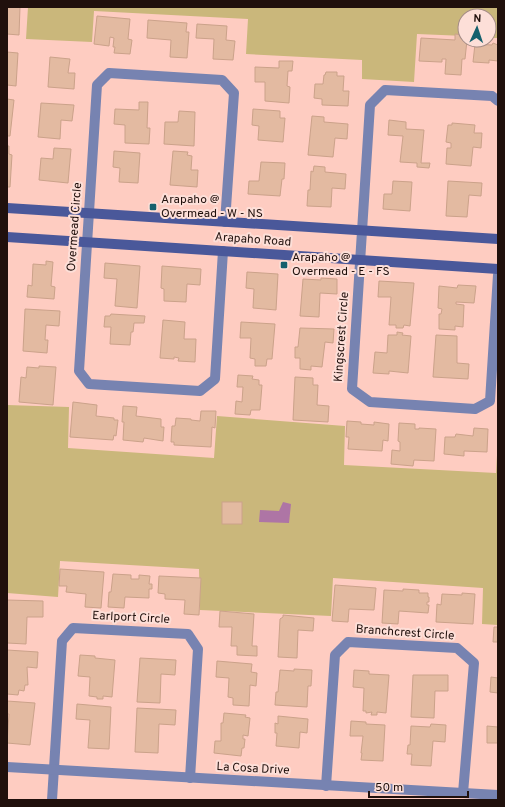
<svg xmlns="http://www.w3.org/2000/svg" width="505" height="807" viewBox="0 0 505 807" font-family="Overpass,sans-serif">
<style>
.green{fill:#cab77b}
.water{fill:#ae75a5}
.building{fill:#e3baa1;stroke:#cba28a}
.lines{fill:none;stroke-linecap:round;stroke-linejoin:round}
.minor{stroke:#7783b1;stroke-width:10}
.tertiary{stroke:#7783b1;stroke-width:10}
.secondary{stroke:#4a589a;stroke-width:10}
.poi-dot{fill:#15606d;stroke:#fddfd8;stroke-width:1.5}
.labels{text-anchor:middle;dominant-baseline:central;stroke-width:4;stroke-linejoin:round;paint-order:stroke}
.poi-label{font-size:12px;fill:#20100c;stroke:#fddfd8;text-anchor:start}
.street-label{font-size:12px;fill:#20100c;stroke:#fddfd8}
</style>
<rect width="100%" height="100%" fill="#feccc1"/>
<g class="green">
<polygon points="28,7 498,7 498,38 489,38 489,16 465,16 465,36 417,34 414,82 362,79 362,60 246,54 248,19 94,11 92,42 26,39"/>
<polygon points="7,405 69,407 68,448 214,458 217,416 345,426 344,465 496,473 498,437 498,625 482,624 483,588 333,578 331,616 200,610 199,569 60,561 58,597 7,593"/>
</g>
<polygon class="water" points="283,502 291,504 289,523 259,522 260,510 279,511"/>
<g class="building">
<polygon points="7,7 20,7 19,35 7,34"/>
<polygon points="97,16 130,19 128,39 132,40 130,54 114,53 115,47 113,47 114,38 110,37 109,46 94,44"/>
<polygon points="148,20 187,23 186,32 189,32 187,58 170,57 171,40 147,38"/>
<polygon points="197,24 227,26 226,40 235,41 233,60 213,59 214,39 196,38"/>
<polygon points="455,34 465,35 465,40 467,40 465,59 462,59 461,75 445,74 446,59 442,59 442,62 440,62 419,61 421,38 455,40"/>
<polygon points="493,43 498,45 498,61 489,60 489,63 473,62 475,44 492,45"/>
<polygon points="7,52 18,53 16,86 7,85"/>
<polygon points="50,57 70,59 68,73 75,73 74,89 48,87"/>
<polygon points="279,61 293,61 292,71 288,71 287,86 290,87 289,103 265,101 265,82 255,82 255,67 279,68"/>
<polygon points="326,72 337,72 337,76 344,76 343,91 349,91 348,106 322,105 322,99 314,98 315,84 323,84 324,75 325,75"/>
<polygon points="7,99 14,100 10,136 7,136"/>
<polygon points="139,102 148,102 147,128 150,128 149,144 125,143 125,125 114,124 115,109 139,110"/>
<polygon points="41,103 74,105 72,121 61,120 60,139 38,137"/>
<polygon points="253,109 280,111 280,118 285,118 283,142 258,140 259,126 252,125"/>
<polygon points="179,111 195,112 194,146 164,144 165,122 178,122"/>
<polygon points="312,116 324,117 324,122 348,124 347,139 335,138 333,157 308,155"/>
<polygon points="389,120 406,122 406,129 424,130 421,163 430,163 429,168 417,167 417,163 400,162 403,136 388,135"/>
<polygon points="452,123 475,125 474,133 482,133 481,148 473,147 471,166 446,164 447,148 451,148 451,143 446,142 448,125 452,125"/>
<polygon points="7,146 9,146 9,154 12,155 10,187 7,187"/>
<polygon points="54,148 71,149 68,183 39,180 41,158 53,159"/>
<polygon points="114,151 140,153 138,183 119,182 120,168 113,167"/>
<polygon points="173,151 188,152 187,155 192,156 191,170 198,170 197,187 170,185"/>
<polygon points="261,162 285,163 284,179 282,179 280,196 248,194 249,181 259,181"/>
<polygon points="314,166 325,167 325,172 346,174 345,189 332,188 331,207 307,206 308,190 310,190 311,171 313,172"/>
<polygon points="393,181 412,182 410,211 383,209 384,194 392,194"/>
<polygon points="448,181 482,183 481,196 469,195 467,217 446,216"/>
<polygon points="46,261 53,262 51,286 55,287 54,299 27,297 28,285 32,286 33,264 46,265"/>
<polygon points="105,263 140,266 137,308 115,306 117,279 104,278"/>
<polygon points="162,266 201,269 200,285 187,284 186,302 164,301 164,289 161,288"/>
<polygon points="247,272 278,274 276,310 253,308 254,289 246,288"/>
<polygon points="321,278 337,279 337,294 320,293 319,317 300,316 303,279 321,280"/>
<polygon points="379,281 414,283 410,326 404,325 403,328 396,328 396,325 389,325 391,297 378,297"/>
<polygon points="458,285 476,286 474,303 456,302 456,304 464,305 463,327 455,326 455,330 439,329 439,314 441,314 442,309 438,308 439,286 457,288"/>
<polygon points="25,309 60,311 59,326 46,325 45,340 48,340 47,353 23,351"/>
<polygon points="111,314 145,316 144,323 134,323 133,332 131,332 130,345 110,344 111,327 104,327 105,316 110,316"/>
<polygon points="163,320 185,322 184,339 196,339 195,362 178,361 179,358 174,357 174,359 160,358"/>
<polygon points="241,322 275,324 272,359 267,359 266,366 255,366 255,359 250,358 251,338 240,338"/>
<polygon points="300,328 334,329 333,343 325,342 322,367 311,366 311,370 300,369 300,358 295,358 295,347 298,347"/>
<polygon points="397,332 403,333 402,335 411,336 408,373 389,371 389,374 373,373 375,352 387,353 388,335 397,335"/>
<polygon points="436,335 457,336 457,363 469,364 468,379 433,377"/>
<polygon points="39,366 56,367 53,405 19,402 21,377 26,378 27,367 39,368"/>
<polygon points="238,375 253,376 252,379 259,380 259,385 262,385 260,410 251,410 250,415 235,414 236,401 242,402 243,387 237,387"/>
<polygon points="295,377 313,378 313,385 318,385 317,405 329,406 328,422 293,420"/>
<polygon points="73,402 97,405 96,416 114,418 114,420 118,420 116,436 114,435 113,440 70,437"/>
<polygon points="123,406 137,407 136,416 161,419 161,427 164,427 163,441 144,438 143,442 123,440 124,422 122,422"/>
<polygon points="201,411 216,411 215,428 212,427 211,447 174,445 174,442 171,442 172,426 175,426 176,418 191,419 191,420 200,421"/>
<polygon points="347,421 361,422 361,424 374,425 374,422 389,424 388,441 383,440 382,451 348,449 349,437 346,437"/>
<polygon points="399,423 415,424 415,429 419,429 419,428 436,429 434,461 414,460 413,466 391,464 392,450 400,451 400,442 398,441"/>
<polygon points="474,428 488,429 487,452 464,451 464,456 444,454 445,437 455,437 456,434 473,436"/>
<rect x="222" y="502" width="20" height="22"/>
<polygon points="60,569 104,572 101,608 85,607 86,594 66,592 67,586 59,586"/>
<polygon points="113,574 131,575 131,579 139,579 139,575 150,576 149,584 152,584 152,589 149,589 149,598 125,597 124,608 108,607 109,592 111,592"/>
<polygon points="159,576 201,578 199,615 184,614 185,600 165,599 165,594 158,593"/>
<polygon points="335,585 376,588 374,610 349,609 348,622 332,621"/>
<polygon points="403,589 419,590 419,593 428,593 428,597 429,597 429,602 427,602 427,605 429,605 428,613 399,611 398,624 382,623 384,590 403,591"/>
<polygon points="462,593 475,594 473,624 436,622 437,604 441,605 442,594 462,595"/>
<polygon points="7,600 43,601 43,617 27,617 26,644 7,643"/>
<polygon points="220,611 254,614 252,646 257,646 257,656 237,655 237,646 231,646 232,627 219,627"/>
<polygon points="283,615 314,618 313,631 298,630 297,658 278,657 280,619 283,617"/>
<polygon points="494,627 498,627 498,642 493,642"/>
<polygon points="7,650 38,652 37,668 27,667 28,685 25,685 24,691 19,690 18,695 7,694"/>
<polygon points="80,655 95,656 95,658 115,660 112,697 103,696 103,699 97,699 97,697 89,696 90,677 78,676"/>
<polygon points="140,658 176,660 175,675 161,674 160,703 137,702"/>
<polygon points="217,661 252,664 251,672 257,673 256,686 250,685 249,706 233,705 233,698 228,697 229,678 216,677"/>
<polygon points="294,669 312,670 311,686 308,686 307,707 275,705 276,692 278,692 280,670 294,671"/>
<polygon points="354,670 369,671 369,674 389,675 386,713 377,712 377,715 371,715 372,712 366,713 366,711 363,711 364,688 353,687"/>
<polygon points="413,675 448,675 448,691 435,691 434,718 411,717"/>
<polygon points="491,677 498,678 498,693 490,692"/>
<polygon points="7,701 35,703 30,745 7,743 9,714 7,714"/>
<polygon points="77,704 111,707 109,749 88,748 90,720 76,719"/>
<polygon points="137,708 176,710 175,725 159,724 158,753 135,752"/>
<polygon points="224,713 246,715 245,717 250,718 248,736 243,735 243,739 245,739 244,748 242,748 241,756 214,753 215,741 221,741 221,723 223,723"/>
<polygon points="278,716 308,719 307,733 300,732 299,748 276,746 277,733 275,733 275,723 278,724"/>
<polygon points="351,721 366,722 366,724 385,725 383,761 361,760 362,753 361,753 363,736 350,736"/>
<polygon points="431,724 446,725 445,742 433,741 431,766 411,765 412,754 407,754 408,745 410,745 411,726 430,727"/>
<polygon points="487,726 498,727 498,743 487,743"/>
</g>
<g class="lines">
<g class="minor">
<polyline points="498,101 492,96 385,90 370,105 352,389 370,402 475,409 490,401 498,275"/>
<polyline points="223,251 215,379 200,391 89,384 79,371 97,85 109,73 222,80 234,93 225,222"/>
<polyline points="326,786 335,655 348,642 457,648 474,663 463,793"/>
<polyline points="52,800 62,641 73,628 188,634 198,649 190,778"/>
</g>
<polyline class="tertiary" points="7,767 498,795"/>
<g class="secondary">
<polyline points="7,208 498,239"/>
<polyline points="7,237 498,269"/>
</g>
</g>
<g class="poi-dot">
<rect x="149" y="203" width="8" height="8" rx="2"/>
<rect x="280" y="261" width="8" height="8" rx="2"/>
</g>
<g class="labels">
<g class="poi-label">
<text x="161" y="200">Arapaho @<tspan x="161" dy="14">Overmead - W - NS</tspan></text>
<text x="292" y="258">Arapaho @<tspan x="292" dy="14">Overmead - E - FS</tspan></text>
</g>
<g class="street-label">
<text transform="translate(75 227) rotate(-86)">Overmead Circle</text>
<text transform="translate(253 240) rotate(4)">Arapaho Road</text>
<text transform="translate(342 337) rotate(-86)">Kingscrest Circle</text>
<text transform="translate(131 618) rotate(3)">Earlport Circle</text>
<text transform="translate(405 633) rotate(4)">Branchcrest Circle</text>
<text transform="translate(253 769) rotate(3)">La Cosa Drive</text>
</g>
</g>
<rect width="505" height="807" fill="none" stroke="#20100c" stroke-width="16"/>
<g transform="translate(477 28) rotate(3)"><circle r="19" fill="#fddfd8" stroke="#a58c86"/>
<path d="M0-3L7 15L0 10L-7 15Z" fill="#15606d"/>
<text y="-6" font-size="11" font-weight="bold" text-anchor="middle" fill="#20100c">N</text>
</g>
<path d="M369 791v6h99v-6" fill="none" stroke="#20100c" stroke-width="2"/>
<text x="375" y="791" font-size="12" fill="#20100c" stroke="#fddfd8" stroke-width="3" paint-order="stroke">50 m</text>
</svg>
